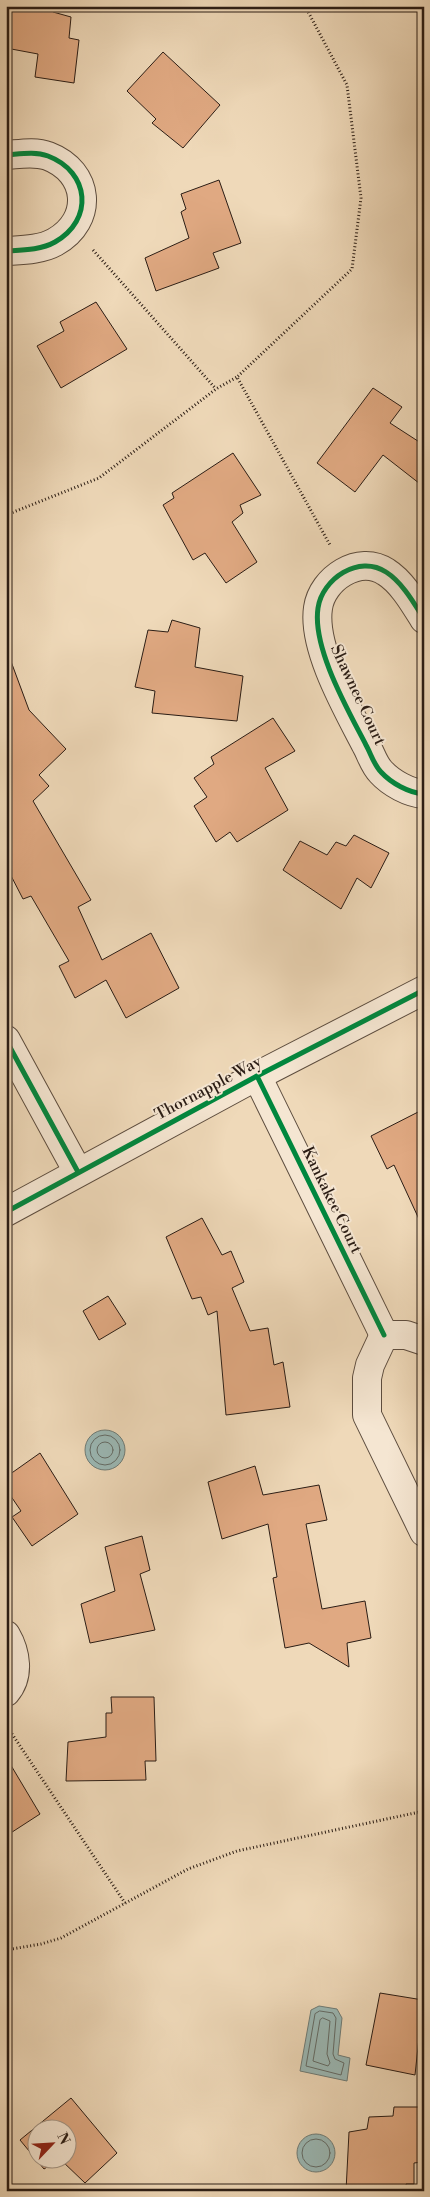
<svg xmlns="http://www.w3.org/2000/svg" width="430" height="2197" viewBox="0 0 430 2197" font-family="'Libre Bodoni',serif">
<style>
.water{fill:#9bb9b6;stroke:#6e7b76}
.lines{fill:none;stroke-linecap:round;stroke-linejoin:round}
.shore{stroke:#636b66;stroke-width:1}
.building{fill:#e0a982;stroke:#2b1d15}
.minor-casing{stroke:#5c4c3e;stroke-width:30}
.path{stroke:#2b1d15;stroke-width:3;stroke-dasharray:1 2.5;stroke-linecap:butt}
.minor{stroke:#f5e6d2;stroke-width:28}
.cycleway-casing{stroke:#f5e6d2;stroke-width:8}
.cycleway{stroke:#00873e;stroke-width:5}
.labels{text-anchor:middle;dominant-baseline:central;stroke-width:4;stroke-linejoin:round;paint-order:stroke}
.street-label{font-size:16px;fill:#2b1d15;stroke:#f5e6d2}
</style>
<rect width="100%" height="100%" fill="#efd9b9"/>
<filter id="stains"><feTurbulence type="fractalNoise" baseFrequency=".004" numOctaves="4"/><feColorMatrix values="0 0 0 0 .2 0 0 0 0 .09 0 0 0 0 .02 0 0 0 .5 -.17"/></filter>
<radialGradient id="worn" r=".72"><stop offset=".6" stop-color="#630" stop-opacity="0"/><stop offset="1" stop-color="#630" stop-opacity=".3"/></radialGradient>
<g class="water">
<circle cx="105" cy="1450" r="20"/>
<polygon points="319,2006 337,2009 342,2018 338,2055 350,2058 347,2081 300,2071 311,2010"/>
<circle cx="316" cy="2153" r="19"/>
</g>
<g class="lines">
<g class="shore">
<circle cx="105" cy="1450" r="15"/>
<circle cx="105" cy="1450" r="8"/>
<polygon points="320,2011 333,2013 336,2018 333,2054 335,2059 344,2063 341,2075 306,2066 315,2014"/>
<polygon points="323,2018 330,2021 327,2054 330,2063 328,2066 313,2061 320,2020"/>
<circle cx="316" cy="2153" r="14"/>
</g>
</g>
<g class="building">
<polygon points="10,6 54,6 53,12 71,17 69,38 79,40 74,83 35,77 38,54 6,48 6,23"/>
<polygon points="163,52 220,105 183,148 152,123 156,119 127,91"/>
<polygon points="219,180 241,243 213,253 219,268 156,291 145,258 189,238 181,212 186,209 181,194"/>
<polygon points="96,302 127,349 61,388 37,346 64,331 60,322"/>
<polygon points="373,388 402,407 390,423 424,445 424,487 383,455 355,492 317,463"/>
<polygon points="233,453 261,495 240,505 243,513 232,522 257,562 226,583 205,553 193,560 163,505 174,498 172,493"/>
<polygon points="172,620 200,628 195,667 243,676 237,721 152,713 155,691 135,687 148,630 168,632"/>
<polygon points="6,656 9,656 29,710 66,749 39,775 49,786 33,801 91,900 78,907 102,960 151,933 179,988 126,1018 106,980 75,998 59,966 69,961 31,896 23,899 6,866"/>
<polygon points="273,718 295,751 265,768 288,810 237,842 230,832 216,842 194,806 207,797 194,778 214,764 211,757"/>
<polygon points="354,835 389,853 371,888 357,878 341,909 283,870 300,841 327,855 336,842 346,846"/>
<polygon points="424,1109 424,1230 394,1165 387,1169 371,1136"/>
<polygon points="202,1218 222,1255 231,1251 244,1282 232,1288 250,1331 268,1328 274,1365 283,1362 290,1407 226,1415 217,1311 208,1315 201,1297 192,1299 166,1237"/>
<polygon points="108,1296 126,1324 99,1340 83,1311"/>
<polygon points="40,1453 78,1514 32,1546 12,1517 21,1511 6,1489 6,1477"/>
<polygon points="255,1466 263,1495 319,1485 327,1520 306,1524 322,1609 365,1601 371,1638 347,1643 349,1667 309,1643 285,1648 273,1578 277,1577 268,1524 222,1539 208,1482"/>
<polygon points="142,1536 150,1570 140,1574 155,1630 90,1643 81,1604 115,1591 105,1547"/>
<polygon points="111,1697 154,1697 156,1761 145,1761 146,1780 66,1781 68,1742 106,1737 106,1713 112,1713"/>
<polygon points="6,1757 40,1814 6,1836"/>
<polygon points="380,1993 423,2000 415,2075 366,2065"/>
<polygon points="71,2098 117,2153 85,2183 61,2160 68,2160 68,2130 38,2130 38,2160 58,2160 44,2169 20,2140"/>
<polygon points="394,2107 424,2107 422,2162 414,2163 414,2184 406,2184 407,2190 346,2191 349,2132 367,2129 369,2117 393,2116"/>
</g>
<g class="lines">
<defs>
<g id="minor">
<path d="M6 155C20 154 35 151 48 156 90 172 94 220 55 242 41 250 22 250 6 251"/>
<path d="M424 619C414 603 402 582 386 572 359 554 322 579 318 608 312 648 348 710 366 745 371 754 374 765 381 772 391 783 409 793 424 794"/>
<polyline points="6,1040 78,1172"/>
<polyline points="257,1076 384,1335"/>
<polyline points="6,1212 257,1076 424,990"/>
<polyline points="384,1335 370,1365 367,1378 367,1415 424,1532"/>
<polyline points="384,1335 406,1335 424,1341"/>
<path d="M6 1635C16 1652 20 1676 6 1692"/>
</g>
</defs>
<use href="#minor" class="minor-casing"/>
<g class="path">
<polyline points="305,6 347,85 361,198 352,269 237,377 330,545"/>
<polyline points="93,250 216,389"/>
<polyline points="6,515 99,478 216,389 237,377"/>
<polyline points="6,1725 125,1903"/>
<polyline points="6,1950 41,1944 61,1938 188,1869 237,1851 424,1811"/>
</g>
<use href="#minor" class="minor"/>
<defs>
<g id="cycleway">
<path d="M6 155C20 154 35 151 48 156 90 172 94 220 55 242 41 250 22 250 6 251"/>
<path d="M424 619C414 603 402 582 386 572 359 554 322 579 318 608 312 648 348 710 366 745 371 754 374 765 381 772 391 783 409 793 424 794"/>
<polyline points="6,1040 78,1172"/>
<polyline points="257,1076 384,1335"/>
<polyline points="6,1212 257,1076 424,990"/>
</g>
</defs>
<use href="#cycleway" class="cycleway-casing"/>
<use href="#cycleway" class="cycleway"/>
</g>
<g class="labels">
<g class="street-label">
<text transform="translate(358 695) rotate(65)">Shawnee Court</text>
<text transform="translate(208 1088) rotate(-28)">Thornapple Way</text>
<text transform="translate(332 1200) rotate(64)">Kankakee Court</text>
</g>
</g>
<rect width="430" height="2197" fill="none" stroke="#efd9b9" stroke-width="25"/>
<rect x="8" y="8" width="415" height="2182" fill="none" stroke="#2b1d15" stroke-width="2.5"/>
<rect x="12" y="12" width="405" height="2172" fill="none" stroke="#2b1d15"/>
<g transform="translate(52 2144) rotate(65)"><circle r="24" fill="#f5e6d2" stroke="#a49686"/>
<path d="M0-4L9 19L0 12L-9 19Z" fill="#8f2418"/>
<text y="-8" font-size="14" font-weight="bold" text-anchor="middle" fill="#2b1d15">N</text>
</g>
<rect width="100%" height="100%" filter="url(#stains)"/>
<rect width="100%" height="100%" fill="url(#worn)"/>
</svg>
